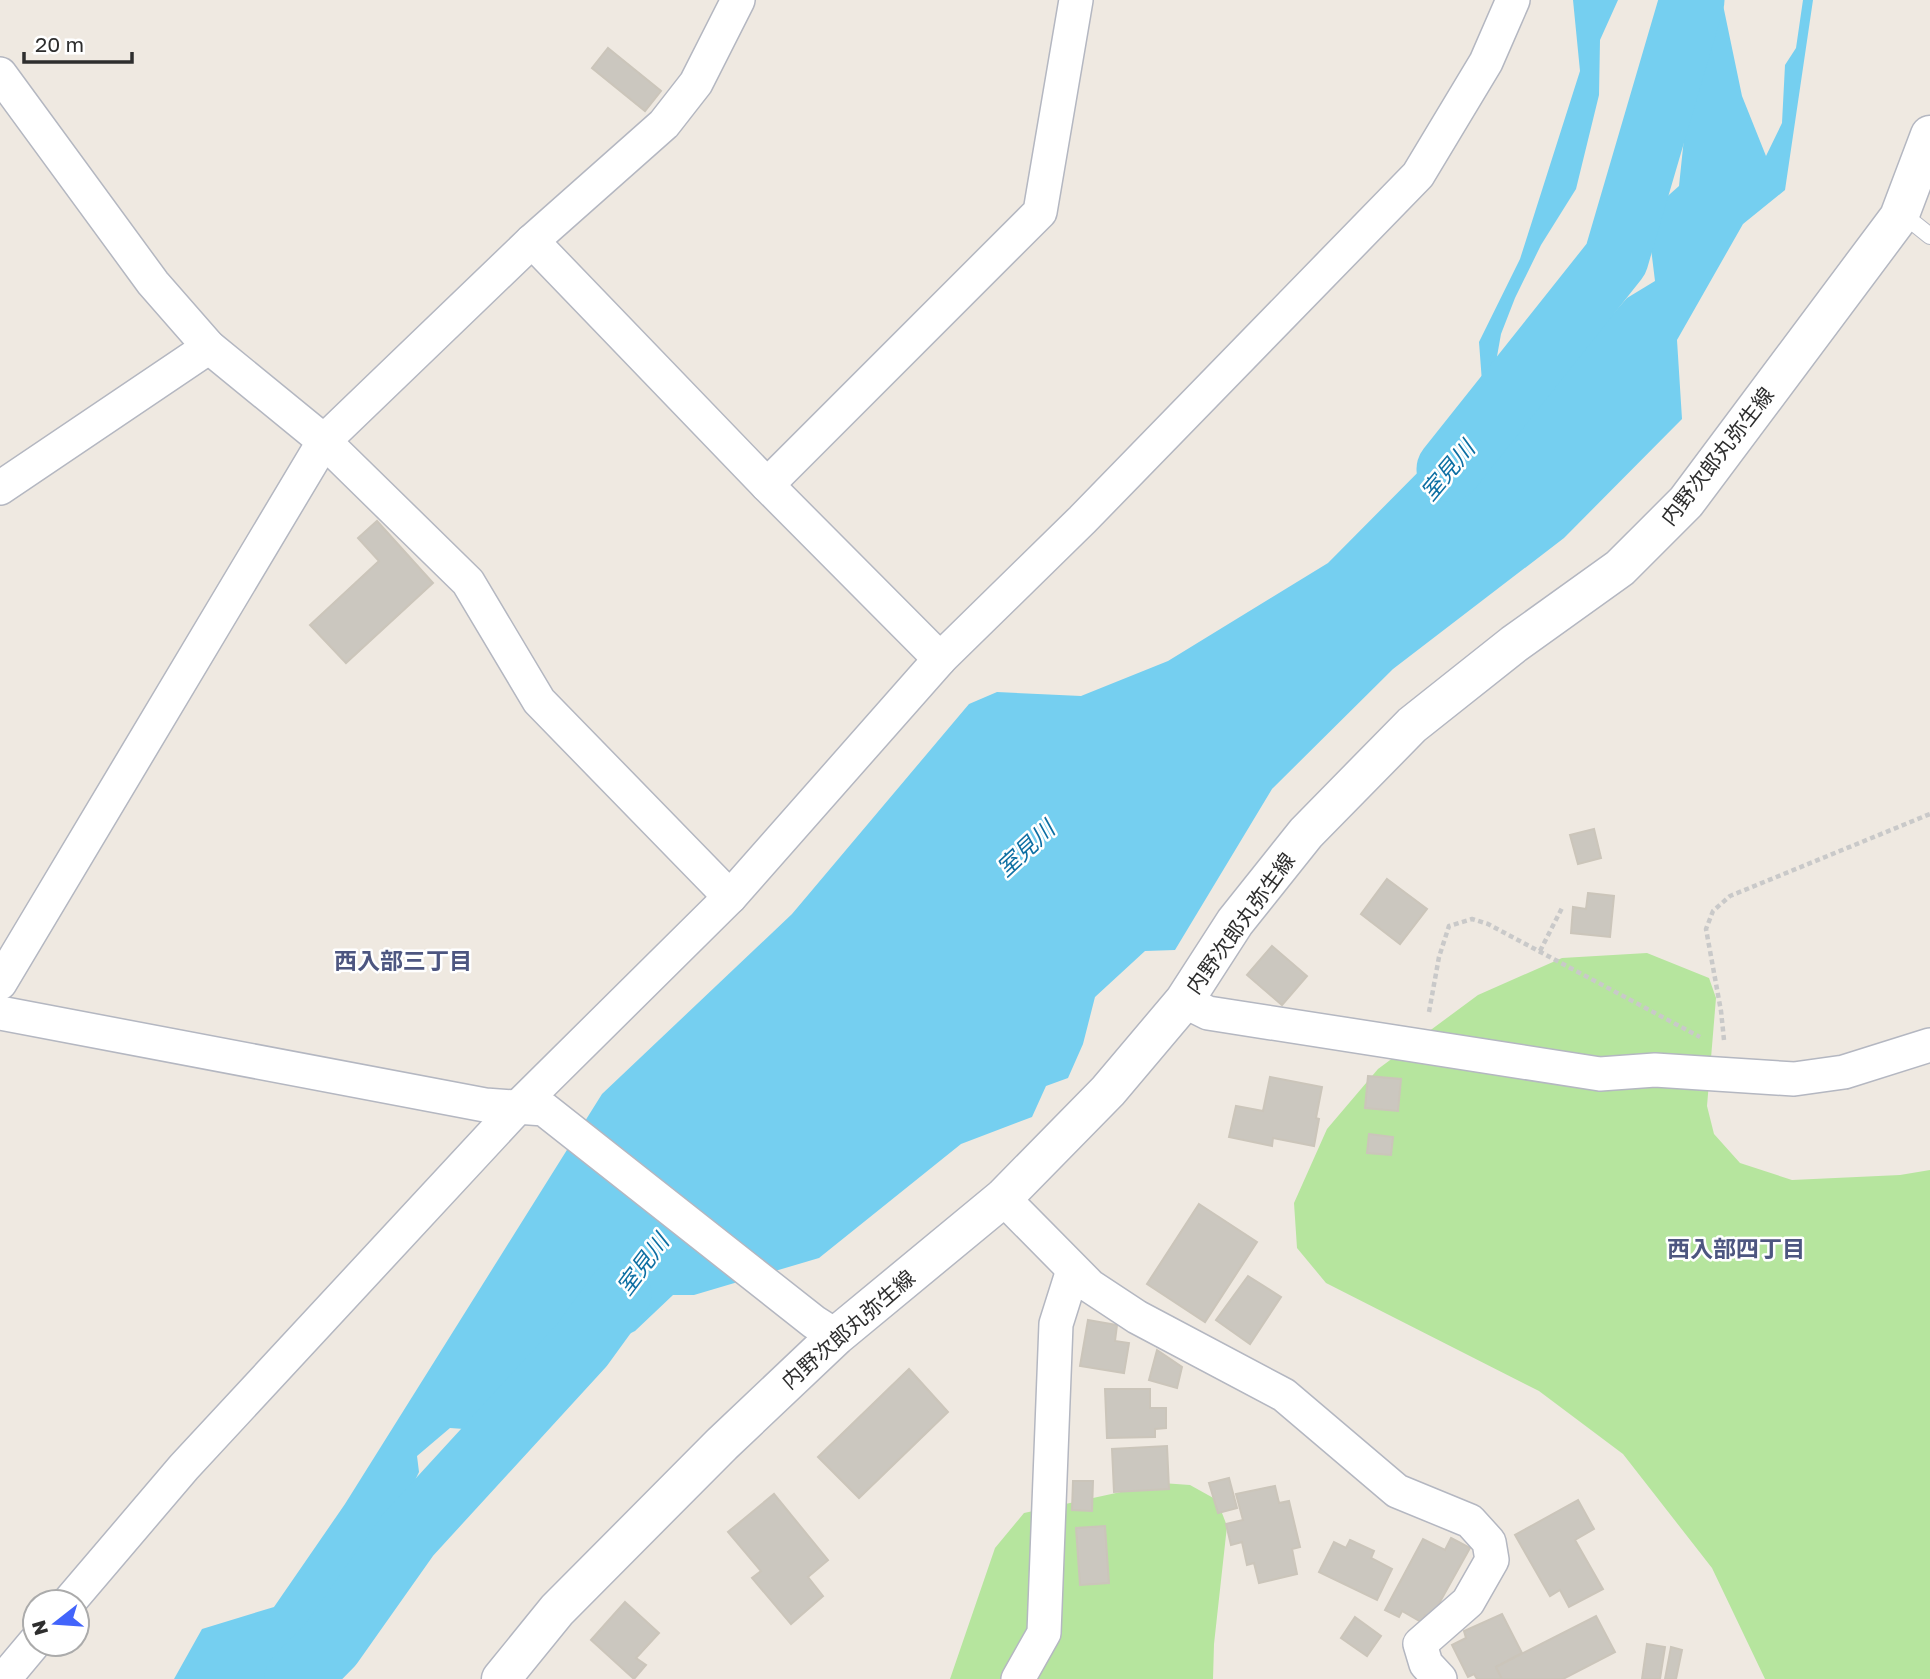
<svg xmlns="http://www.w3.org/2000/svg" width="1930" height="1679" viewBox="0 0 1930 1679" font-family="'Golos Text','Noto Sans JP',sans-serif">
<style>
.green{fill:#b6e59e}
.water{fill:#75cff0}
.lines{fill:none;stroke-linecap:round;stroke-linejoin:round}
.river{stroke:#75cff0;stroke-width:65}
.building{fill:#cbc7bf;stroke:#cbc5ba;stroke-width:2}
.service-casing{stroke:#b4b7c1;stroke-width:18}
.minor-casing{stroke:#b4b7c1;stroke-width:36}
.secondary-casing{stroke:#b4b7c1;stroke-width:41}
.path{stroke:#c9c9c9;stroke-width:4.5;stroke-dasharray:5 3.5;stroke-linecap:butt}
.service{stroke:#fff;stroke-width:16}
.minor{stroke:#fff;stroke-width:33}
.secondary{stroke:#fff;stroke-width:38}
.labels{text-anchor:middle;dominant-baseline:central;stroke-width:5;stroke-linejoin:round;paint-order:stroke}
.street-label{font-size:21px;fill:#2e2e2e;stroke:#fff}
.water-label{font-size:23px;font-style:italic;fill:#0d6fa3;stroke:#fff}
.neighbourhood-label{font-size:23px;font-weight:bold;fill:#4d5680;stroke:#fff}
</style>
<rect width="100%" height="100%" fill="#efe9e1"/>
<g class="green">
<polygon points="1647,953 1709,978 1716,998 1707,1106 1714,1134 1740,1163 1792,1180 1900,1175 1930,1170 1930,1679 1765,1679 1712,1568 1623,1454 1539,1391 1326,1283 1297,1248 1294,1203 1327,1129 1378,1069 1478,995 1562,958"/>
<polygon points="1162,1483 1190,1485 1217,1500 1227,1526 1214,1644 1213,1679 950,1679 995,1548 1024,1513"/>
</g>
<polygon class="water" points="1573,0 1618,0 1600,40 1599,95 1576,189 1541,245 1515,298 1501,334 1491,390 1516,409 1561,373 1627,298 1655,281 1648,224 1661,202 1679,186 1684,138 1675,109 1685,79 1686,0 1722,0 1742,96 1766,156 1782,123 1785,65 1796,48 1803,0 1813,0 1785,190 1743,224 1677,340 1682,419 1564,538 1393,669 1272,789 1175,950 1145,951 1095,997 1083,1044 1068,1078 1046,1086 1032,1117 961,1144 819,1258 694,1295 673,1295 635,1331 585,1356 519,1380 516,1392 464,1429 450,1428 417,1456 419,1472 382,1549 342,1614 317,1639 268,1679 174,1679 202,1629 274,1607 345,1504 602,1094 792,914 969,704 997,692 1081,696 1168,661 1328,563 1446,444 1482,382 1479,342 1520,259 1580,71"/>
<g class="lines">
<g class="river">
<polyline points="1449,469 1616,259 1692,0"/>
<polyline points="297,1679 331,1644 408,1535 582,1345 619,1294"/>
</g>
</g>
<g class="building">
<polygon points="608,48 661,91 645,111 592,68"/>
<polygon points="377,521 433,583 346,663 310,625 379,561 358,538"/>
<polygon points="1594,829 1601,858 1578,864 1570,835"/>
<polygon points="1387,879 1427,909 1400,944 1361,914"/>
<polygon points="1588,893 1614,896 1610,937 1571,933 1573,907 1586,909"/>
<polygon points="1272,946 1307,976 1282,1005 1247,975"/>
<polygon points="1368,1076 1401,1079 1398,1111 1365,1108"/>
<polygon points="1270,1077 1322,1087 1316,1118 1319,1119 1314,1146 1273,1138 1272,1146 1229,1137 1236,1106 1263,1111"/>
<polygon points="1369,1134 1393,1137 1391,1155 1367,1153"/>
<polygon points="1199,1204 1257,1242 1205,1322 1147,1284"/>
<polygon points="1248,1276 1281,1297 1250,1344 1216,1320"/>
<polygon points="1088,1320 1117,1325 1115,1341 1129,1343 1124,1373 1080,1366"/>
<polygon points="1157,1350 1182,1367 1177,1388 1149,1380"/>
<polygon points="909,1369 948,1412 859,1498 818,1457"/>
<polygon points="1105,1389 1150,1389 1150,1408 1166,1408 1166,1428 1155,1429 1155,1437 1107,1438"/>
<polygon points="1167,1446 1169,1489 1114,1492 1112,1449"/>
<polygon points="1229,1478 1237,1508 1218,1513 1209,1483"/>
<polygon points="1073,1481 1093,1481 1092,1511 1072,1510"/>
<polygon points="1275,1486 1279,1503 1289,1501 1300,1547 1292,1549 1297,1574 1259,1583 1254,1563 1247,1565 1242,1542 1231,1545 1226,1524 1243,1520 1236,1494"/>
<polygon points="774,1494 828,1560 808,1577 823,1596 791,1624 752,1578 761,1571 728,1532"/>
<polygon points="1578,1500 1594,1529 1575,1540 1603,1589 1569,1607 1560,1590 1550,1596 1515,1535"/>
<polygon points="1105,1526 1109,1583 1080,1585 1076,1528"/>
<polygon points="1451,1538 1470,1548 1431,1618 1425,1615 1421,1622 1402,1611 1399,1617 1385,1610 1423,1539 1445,1550"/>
<polygon points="1350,1540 1374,1551 1371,1558 1392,1569 1377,1600 1319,1572 1334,1542 1346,1548"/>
<polygon points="625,1602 659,1633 636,1658 646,1665 634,1679 591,1640"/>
<polygon points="1502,1614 1522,1653 1496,1667 1502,1679 1477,1679 1474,1674 1468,1677 1452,1645 1466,1638 1464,1631"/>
<polygon points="1596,1616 1615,1652 1563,1679 1502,1679 1496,1667"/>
<polygon points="1355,1617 1381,1636 1367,1656 1341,1638"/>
<polygon points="1647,1644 1665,1647 1660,1679 1642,1679"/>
<polygon points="1671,1647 1682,1650 1676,1679 1665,1679"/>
</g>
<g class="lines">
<defs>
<polyline id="service" points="1899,217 1910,220 1930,236"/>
<g id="minor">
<polyline points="0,74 153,283 209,347 324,441 468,582 539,701 730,897"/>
<polyline points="532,241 767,485 940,659"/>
<polyline points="767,485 1040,212 1076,0"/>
<polyline points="0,488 209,347"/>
<polyline points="0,983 324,441 532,241 664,124 696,83 738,0"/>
<polyline points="1184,1001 1208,1013 1600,1074 1655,1070 1794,1079 1844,1072 1930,1045"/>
<polyline points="0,1013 485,1105 544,1109 814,1322 836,1336"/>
<polyline points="1003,1198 1090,1286 1137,1317 1284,1395 1397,1491 1470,1521 1489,1542 1492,1560 1468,1602 1420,1644 1426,1664 1440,1679"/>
<polyline points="69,1602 184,1467 518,1107 730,897 940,659 1082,520 1418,175 1486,62 1513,0"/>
<polyline points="4,1679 35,1642"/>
<polyline points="1018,1679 1044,1633 1056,1324 1073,1270"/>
</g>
<polyline id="secondary" points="501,1679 557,1610 722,1444 836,1336 1003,1198 1108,1091 1184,1001 1235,922 1306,833 1412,725 1514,644 1620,568 1686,502 1899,217 1930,135"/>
</defs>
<use href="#service" class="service-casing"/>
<use href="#minor" class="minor-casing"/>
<use href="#secondary" class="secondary-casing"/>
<g class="path">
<polyline points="1540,951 1563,906"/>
<polyline points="1429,1012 1439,957 1449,926 1472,919 1488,924 1700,1037"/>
<polyline points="1724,1040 1721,1011 1706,929 1713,911 1730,896 1930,814"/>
</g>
<use href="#service" class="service"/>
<use href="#minor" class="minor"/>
<use href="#secondary" class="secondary"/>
</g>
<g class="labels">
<g class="street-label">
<text transform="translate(1717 456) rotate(-52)">内野次郎丸弥生線</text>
<text transform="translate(1240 923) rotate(-54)">内野次郎丸弥生線</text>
<text transform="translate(848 1329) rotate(-41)">内野次郎丸弥生線</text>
</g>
<g class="water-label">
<text transform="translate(1447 470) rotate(-50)">室見川</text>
<text transform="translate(1025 848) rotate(-43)">室見川</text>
<text transform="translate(642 1264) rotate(-53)">室見川</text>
</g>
<g class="neighbourhood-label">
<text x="403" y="960">西入部三丁目</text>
<text x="1736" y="1248">西入部四丁目</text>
</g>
</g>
<g transform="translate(56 1623) rotate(253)"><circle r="33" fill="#ffffff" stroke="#ababab" stroke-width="2"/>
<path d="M0-5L12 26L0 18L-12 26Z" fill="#4264fb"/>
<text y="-10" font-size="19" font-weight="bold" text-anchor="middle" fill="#2e2e2e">N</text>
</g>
<path d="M24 52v10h108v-10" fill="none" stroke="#2e2e2e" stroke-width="3.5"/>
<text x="35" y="52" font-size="21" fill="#2e2e2e" stroke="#ffffff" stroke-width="5" paint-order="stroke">20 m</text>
</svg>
